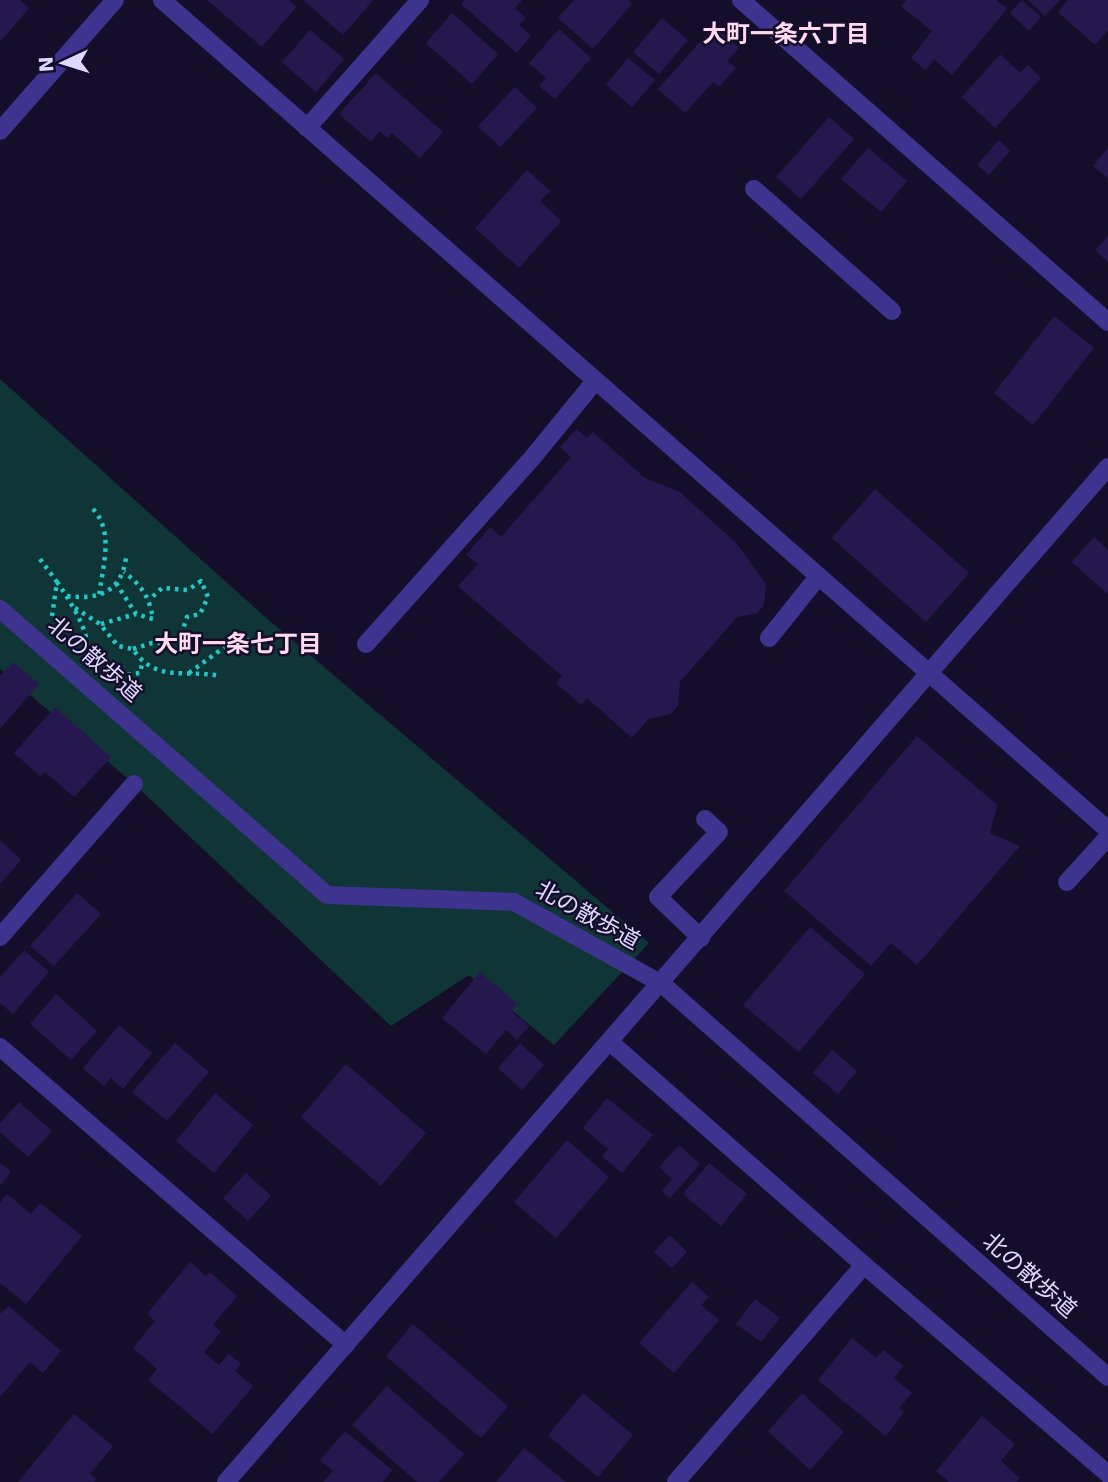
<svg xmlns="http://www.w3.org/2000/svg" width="1108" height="1482" viewBox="0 0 1108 1482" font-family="'DejaVu Sans','Noto Sans JP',sans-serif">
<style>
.green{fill:#103536}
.building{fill:#26184e}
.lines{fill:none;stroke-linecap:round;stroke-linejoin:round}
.path{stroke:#23c7c7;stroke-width:4.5;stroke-dasharray:3.5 5;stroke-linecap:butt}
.minor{stroke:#3e348f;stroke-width:18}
.labels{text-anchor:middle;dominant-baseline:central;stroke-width:5;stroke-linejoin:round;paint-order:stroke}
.street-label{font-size:23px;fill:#dfd8ff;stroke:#150e2b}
.neighbourhood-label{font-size:24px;font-weight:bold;fill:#ffdaef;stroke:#150e2b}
</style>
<rect width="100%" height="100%" fill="#150e2b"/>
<polygon class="green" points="0,379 264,616 649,943 554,1045 469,975 391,1026 134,784 0,669"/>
<g class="building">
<polygon points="0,0 20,0 29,8 0,42"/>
<polygon points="207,0 289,0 296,7 262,47"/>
<polygon points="303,0 373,0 343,35"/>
<polygon points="464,0 522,0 515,8 526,18 519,25 531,36 517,53 461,4"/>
<polygon points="574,0 628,0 632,4 593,49 558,18"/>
<polygon points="906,0 996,0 1007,9 952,75 934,59 926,70 911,58 932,31 901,6"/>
<polygon points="1022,0 1041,17 1029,31 1010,13"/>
<polygon points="1028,0 1060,0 1045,16"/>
<polygon points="1068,0 1108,0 1108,30 1095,45 1058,12"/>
<polygon points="452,13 498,54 472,84 426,43"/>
<polygon points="662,18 688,40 659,74 633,52"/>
<polygon points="714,26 739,48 727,61 736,68 719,87 713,82 685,113 658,89"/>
<polygon points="559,29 591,58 555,99 539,86 546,78 529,63"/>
<polygon points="310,30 344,59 316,92 282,62"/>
<polygon points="1000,54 1020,73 1028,65 1041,78 995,128 962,97"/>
<polygon points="628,58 655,80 632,107 606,85"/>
<polygon points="376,73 443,132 420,158 392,133 387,138 380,131 371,142 339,114"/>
<polygon points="515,87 537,108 500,147 478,126"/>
<polygon points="829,117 854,139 801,199 776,177"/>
<polygon points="999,140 1010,151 989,175 977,165"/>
<polygon points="1108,147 1108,178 1093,166"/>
<polygon points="868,148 907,181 881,212 841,179"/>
<polygon points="527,170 550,191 540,201 561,221 519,268 475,228"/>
<polygon points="1108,236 1108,262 1095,250"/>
<polygon points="1054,316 1094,348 1033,425 994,393"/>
<polygon points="576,429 587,438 593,432 645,478 680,492 736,543 766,584 764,605 757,613 737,617 680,682 678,705 671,714 648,719 632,738 587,698 581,705 556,683 562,676 458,586 478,564 466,555 490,527 501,537 571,457 560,447"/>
<polygon points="875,489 969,573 926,622 832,538"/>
<polygon points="1094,537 1108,550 1108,594 1072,562"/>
<polygon points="13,662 39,684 0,729 0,676"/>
<polygon points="55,707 111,757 74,797 45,772 41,777 14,753"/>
<polygon points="917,736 997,805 990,833 1020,846 917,965 891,943 871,966 784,891"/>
<polygon points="0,840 21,860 0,884"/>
<polygon points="77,893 101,914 54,966 30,946"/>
<polygon points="810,927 865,974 799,1052 743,1005"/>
<polygon points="24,950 49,972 13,1014 0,1003 0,977"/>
<polygon points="480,972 517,1003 511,1011 529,1026 517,1040 506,1030 486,1054 442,1018"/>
<polygon points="56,994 97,1031 71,1060 30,1024"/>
<polygon points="119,1025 152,1053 123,1089 111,1078 104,1086 83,1068"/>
<polygon points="175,1043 209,1072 167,1121 132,1092"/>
<polygon points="520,1043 544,1065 522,1090 498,1068"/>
<polygon points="832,1050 857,1071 838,1094 813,1073"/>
<polygon points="346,1064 426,1133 381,1186 301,1117"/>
<polygon points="215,1093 253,1125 214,1173 176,1141"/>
<polygon points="607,1098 653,1135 622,1173 602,1156 608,1149 583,1128"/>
<polygon points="19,1102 52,1131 28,1157 0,1132 0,1123"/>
<polygon points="567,1140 609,1177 556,1238 514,1202"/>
<polygon points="679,1145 700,1164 670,1198 662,1191 672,1179 659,1167"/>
<polygon points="0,1163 11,1172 0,1186"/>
<polygon points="709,1163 747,1194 721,1226 683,1194"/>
<polygon points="246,1173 271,1196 248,1221 223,1198"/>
<polygon points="7,1194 31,1214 40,1203 82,1236 26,1304 0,1283 0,1203"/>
<polygon points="670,1235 687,1252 672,1268 654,1252"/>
<polygon points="190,1262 206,1276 210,1272 237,1296 213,1325 221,1332 204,1352 219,1365 229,1354 241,1364 235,1371 253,1386 213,1434 148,1380 157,1369 133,1348 155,1321 147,1314"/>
<polygon points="692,1282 709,1297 701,1305 719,1320 674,1373 639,1343"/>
<polygon points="755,1299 780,1318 761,1342 736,1324"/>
<polygon points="9,1306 61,1351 43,1373 30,1362 0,1397 0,1314"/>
<polygon points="413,1324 508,1406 481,1438 386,1356"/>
<polygon points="852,1338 876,1358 883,1350 903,1366 894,1378 912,1393 899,1408 904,1412 886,1436 818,1380"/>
<polygon points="387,1386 464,1454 439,1482 417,1482 352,1425"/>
<polygon points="583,1393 633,1435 598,1477 548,1435"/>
<polygon points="802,1393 844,1432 810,1470 768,1431"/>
<polygon points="74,1414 113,1446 90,1474 96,1479 94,1482 18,1482"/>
<polygon points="982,1416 1015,1444 1001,1461 1020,1478 1016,1482 949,1482 936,1471"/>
<polygon points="345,1431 392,1470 383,1482 323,1482 333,1471 320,1460"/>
<polygon points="524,1448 566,1482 496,1482"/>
</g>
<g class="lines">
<g class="path">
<path d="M93 509C115 533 102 567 99 597"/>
<polyline points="40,559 57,582 52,616"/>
<path d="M57 582C68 598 88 628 87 647"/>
<path d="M116 583 136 614 153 619C149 596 142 586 124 572"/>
<path d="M67 596C99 600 121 592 126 558"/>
<path d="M75 608 100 624 118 646 133 649C155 683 186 669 220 676"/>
<polyline points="101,624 136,614"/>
<polyline points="133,649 152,643 168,643 182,632 187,617 200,614 208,597 201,581 188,590 162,588 149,600"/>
<polyline points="189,673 226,646 250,640"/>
<polyline points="119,676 140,673 142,664"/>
</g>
<g class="minor">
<polyline points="162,0 1108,830"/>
<polyline points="741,0 1108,322"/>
<polyline points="307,128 420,0"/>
<polyline points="0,131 115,0"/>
<polyline points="754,189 892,311"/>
<polyline points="0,609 327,895 514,902 662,984 1108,1377"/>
<polyline points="769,638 818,577"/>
<polyline points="366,644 533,457 595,381"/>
<polyline points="1067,882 1108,837"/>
<polyline points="0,937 134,784"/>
<polyline points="701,938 658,897 719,832 705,819"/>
<polyline points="610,1042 864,1265 1108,1474"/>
<polyline points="0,1047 346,1345"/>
<polyline points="226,1482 1108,467"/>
<polyline points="676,1482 864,1265"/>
</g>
</g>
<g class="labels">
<g class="street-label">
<text transform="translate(95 659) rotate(41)">北の散歩道</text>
<text transform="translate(588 915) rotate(29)">北の散歩道</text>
<text transform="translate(1030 1275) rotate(41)">北の散歩道</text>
</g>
<g class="neighbourhood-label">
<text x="786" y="34">大町一条六丁目</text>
<text x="238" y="644">大町一条七丁目</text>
</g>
</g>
<g transform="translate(63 63) rotate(266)" stroke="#150e2b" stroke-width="5" paint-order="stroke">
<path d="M0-5L12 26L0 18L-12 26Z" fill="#dfd8ff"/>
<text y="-10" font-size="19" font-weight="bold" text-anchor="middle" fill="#dfd8ff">N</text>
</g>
</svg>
